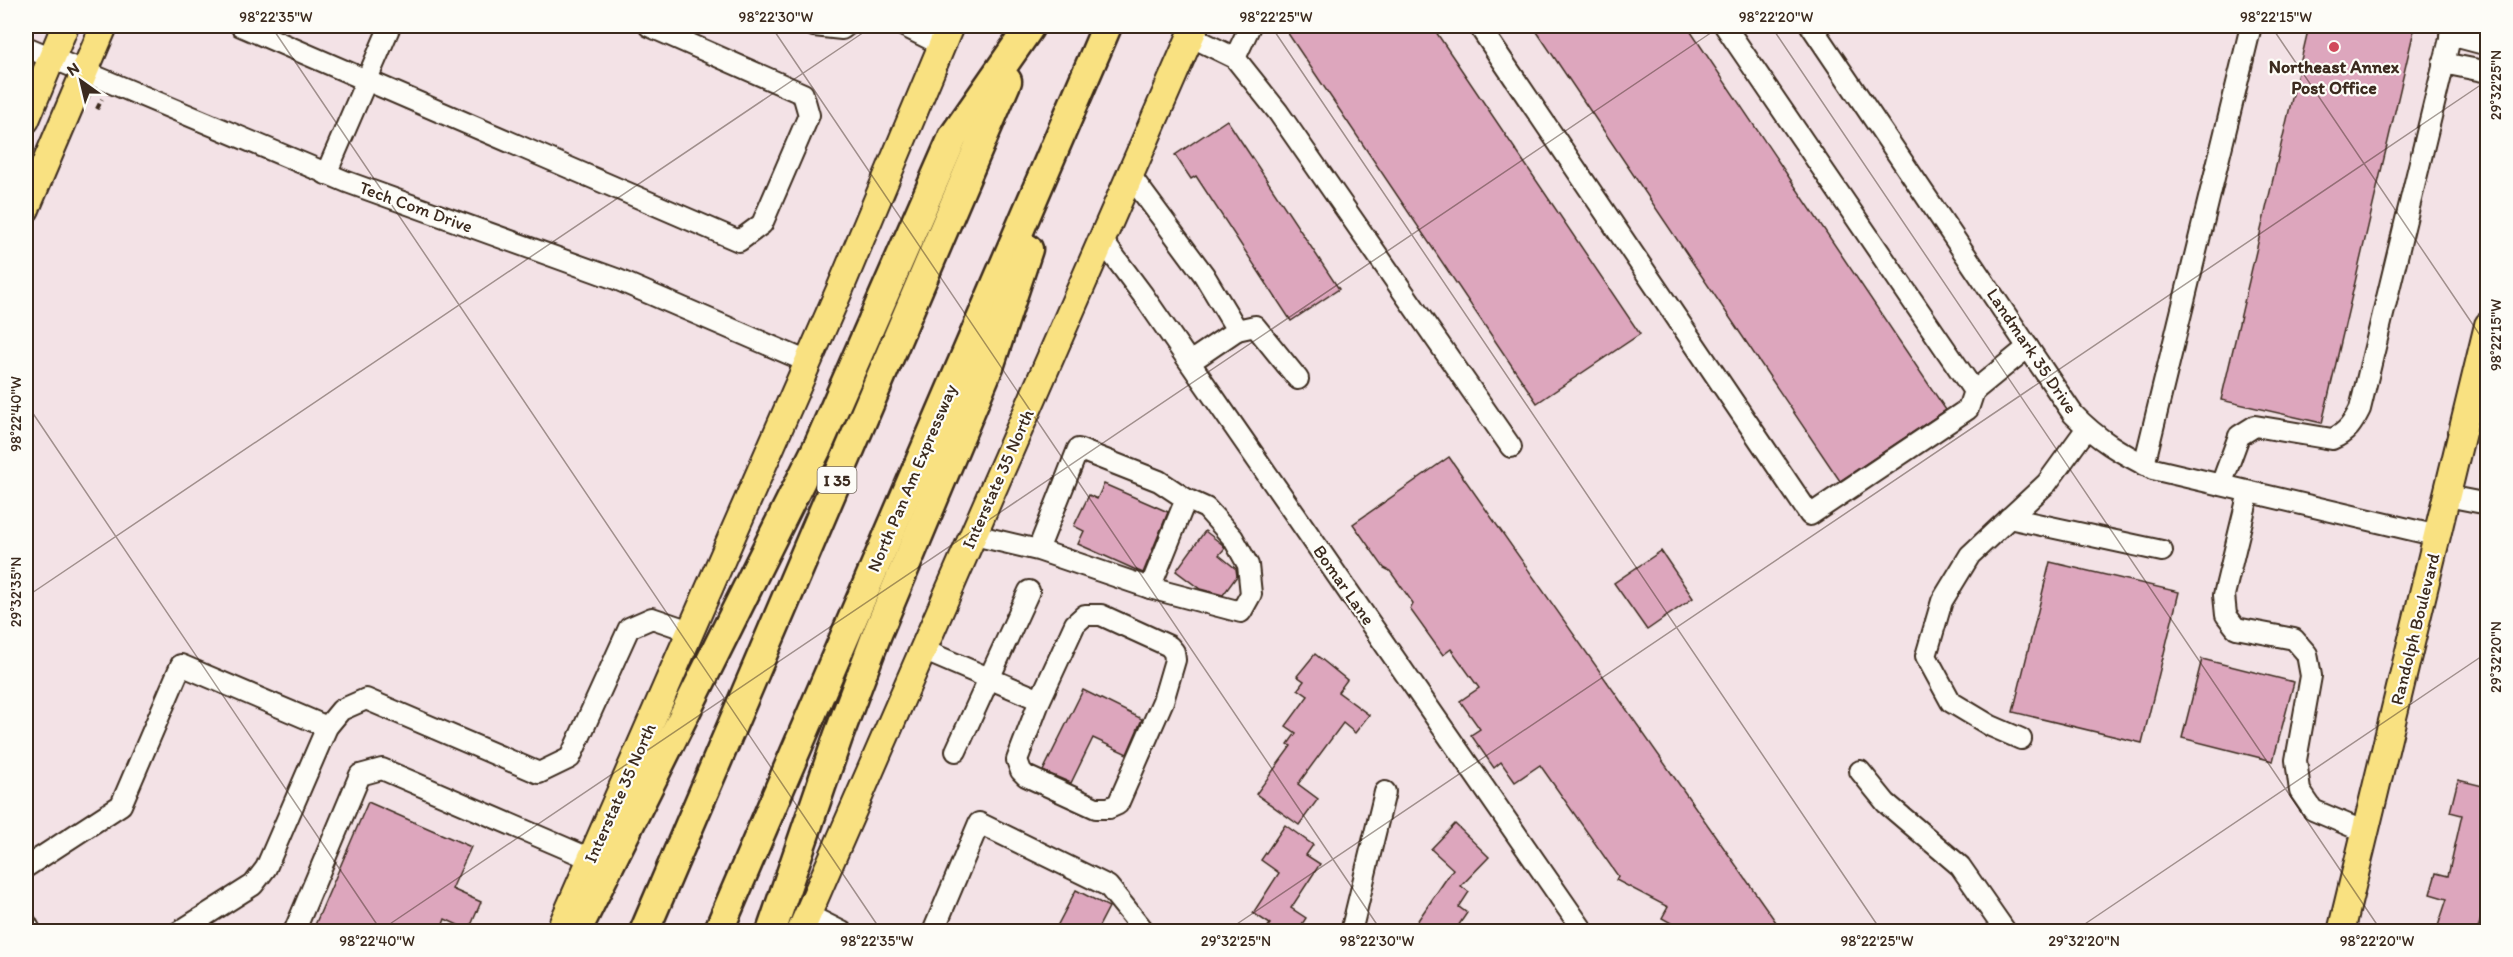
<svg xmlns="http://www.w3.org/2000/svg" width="2513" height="957" viewBox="0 0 2513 957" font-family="Itim,sans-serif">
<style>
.building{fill:#dda6bd;stroke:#3b2a1e;stroke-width:1.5}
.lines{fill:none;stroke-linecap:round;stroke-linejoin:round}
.minor-casing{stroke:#3b2a1e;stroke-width:24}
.major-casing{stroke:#3b2a1e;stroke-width:30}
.highway-casing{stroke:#3b2a1e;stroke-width:33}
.path{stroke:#3b2a1e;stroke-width:4;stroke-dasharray:6 4.5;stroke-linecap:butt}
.minor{stroke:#fdfcf7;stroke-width:20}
.major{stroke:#f9e181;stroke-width:26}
.highway{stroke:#f9e181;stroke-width:28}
.ticks{fill:none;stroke:#3b2a1e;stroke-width:1.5;stroke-opacity:0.45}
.poi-dot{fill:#d1495b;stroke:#fdfcf7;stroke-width:2}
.labels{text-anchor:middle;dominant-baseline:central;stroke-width:4.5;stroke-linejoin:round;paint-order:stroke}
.shield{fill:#fdfcf7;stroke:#75695f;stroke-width:1.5}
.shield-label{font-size:16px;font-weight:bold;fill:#3b2a1e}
.poi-label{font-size:18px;font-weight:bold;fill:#3b2a1e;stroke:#fdfcf7}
.street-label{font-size:18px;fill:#3b2a1e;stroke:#fdfcf7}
.neatline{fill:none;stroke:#3b2a1e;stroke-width:2}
.ticks-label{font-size:15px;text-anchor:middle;fill:#3b2a1e}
</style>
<rect width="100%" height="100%" fill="#f3e2e6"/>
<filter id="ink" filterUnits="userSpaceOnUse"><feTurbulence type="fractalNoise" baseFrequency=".0167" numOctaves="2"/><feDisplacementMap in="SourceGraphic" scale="12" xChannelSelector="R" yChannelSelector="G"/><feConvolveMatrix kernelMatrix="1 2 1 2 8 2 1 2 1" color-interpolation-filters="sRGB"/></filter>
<g filter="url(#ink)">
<g class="building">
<polygon points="1283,26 1432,26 1640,334 1537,403"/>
<polygon points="1533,26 1687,26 1946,410 1840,481"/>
<polygon points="2309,26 2415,26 2322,423 2221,400"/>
<polygon points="1227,120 1339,289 1291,321 1196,176 1191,179 1175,155"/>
<polygon points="1449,457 1783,932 1669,932 1673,924 1662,918 1668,907 1616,880 1618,876 1540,765 1515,782 1501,762 1494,768 1471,735 1480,729 1460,701 1479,688 1451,649 1443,655 1410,609 1413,603 1390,571 1384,568 1353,524"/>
<polygon points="1104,484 1168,512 1143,573 1078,544 1084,531 1074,526 1089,495 1097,499"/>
<polygon points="1205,531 1223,545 1225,548 1219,555 1236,569 1237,576 1223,595 1200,589 1176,571"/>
<polygon points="1661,551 1693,598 1647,630 1614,583"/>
<polygon points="2050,562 2179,592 2142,743 2013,712"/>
<polygon points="1315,654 1347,680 1338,692 1369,715 1355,733 1343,723 1298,784 1318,799 1299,825 1256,794 1291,746 1288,744 1296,733 1286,726 1308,696 1298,689 1304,681 1297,676"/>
<polygon points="2202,659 2294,682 2273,761 2182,738"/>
<polygon points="1083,690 1142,719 1127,754 1093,738 1071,783 1043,771"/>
<polygon points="2458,780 2487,787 2487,898 2477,932 2436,932 2447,899 2430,894 2436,873 2448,876 2462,815 2450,812"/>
<polygon points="368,802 471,847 452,889 481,902 469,930 445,919 440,932 312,932"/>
<polygon points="1455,824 1489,857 1461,886 1469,892 1459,907 1467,913 1454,932 1410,932 1453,869 1431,849"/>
<polygon points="1285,825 1313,845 1306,855 1320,864 1291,908 1306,918 1297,932 1264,932 1270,924 1253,913 1279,873 1261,860"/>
<polygon points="1076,890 1109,907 1096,932 1054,932"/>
</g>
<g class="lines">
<defs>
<g id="minor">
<polyline points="241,26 739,241 762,224 809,115 803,94 649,26"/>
<polyline points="814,26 842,29 846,26"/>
<polyline points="904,26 942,45"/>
<polyline points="1479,26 1810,515 1968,409 1974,391"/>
<polyline points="1725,26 1974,391 2028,347"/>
<path d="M1811 26 2073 414C2098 440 2121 453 2153 469L2438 536"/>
<polyline points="2450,35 2488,45"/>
<polyline points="1190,36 1235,58 1278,112 1511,447"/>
<polyline points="26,47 347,182 616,279 808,362"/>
<polyline points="1235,58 1250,26"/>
<polyline points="2443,63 2488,72"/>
<polyline points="326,174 390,26"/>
<polyline points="1130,175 1204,275 1237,330 1190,362"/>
<polyline points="1102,240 1143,295 1584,932"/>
<polyline points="1237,330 1255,326 1298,379"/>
<polyline points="2144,465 2251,26"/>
<path d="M2221 485 2239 436 2255 426 2332 439C2347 433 2353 423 2360 409L2453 26"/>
<polyline points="2249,492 2224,595 2226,615 2236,628 2294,639 2307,654 2311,676 2296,760 2300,791 2313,810 2365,832"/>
<polyline points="2447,496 2488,504"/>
<polyline points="2009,518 2162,551"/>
<polyline points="974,535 1038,550 1078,449 1159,481 1186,499 1150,588 1038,550"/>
<polyline points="1150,588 1241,612 1251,594 1248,565 1233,538 1206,508 1186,499"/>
<polyline points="923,650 1040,700 1075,624 1085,615 1101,615 1169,646 1174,652 1175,660 1163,701 1118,804 1109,808 1096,808 1026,776 1021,771 1017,760 1040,700"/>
<polyline points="2021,739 1991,726 1951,702 1926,656 1942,601 1970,555 2047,483 2087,428"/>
<polyline points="956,751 1029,591"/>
<polyline points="1860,771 1886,803 1960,866 2006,932"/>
<polyline points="26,867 121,805 181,665 327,727"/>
<polyline points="808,915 842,932"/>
<polyline points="26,923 31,932"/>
<polyline points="179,932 253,885 266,868 327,727 341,710 366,699 539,773 570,758 629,628 652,618 690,631"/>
<polyline points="294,932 360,775 382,769 591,859"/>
<polyline points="933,932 979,823 1108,886 1145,932"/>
<polyline points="1351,932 1385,792"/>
</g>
<g id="major">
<polyline points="26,120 65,26"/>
<polyline points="26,209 104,26"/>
<polyline points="559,932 840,289 950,26"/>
<polyline points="800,932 1195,26"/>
<polyline points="2341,932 2488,325"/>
</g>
<g id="highway">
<polyline points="576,932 818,446 953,137 1029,28"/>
<polyline points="644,932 1007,81"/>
<polyline points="718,932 1107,26"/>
<polyline points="771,932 838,737 877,634 990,364 1028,249"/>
</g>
</defs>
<use href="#minor" class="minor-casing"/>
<use href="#major" class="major-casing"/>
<use href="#highway" class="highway-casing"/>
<polyline class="path" points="97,109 102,99"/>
<use href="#minor" class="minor"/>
<use href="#major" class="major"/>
<use href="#highway" class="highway"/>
</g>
</g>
<path class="ticks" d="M271 26 882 932M771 26 1382 932M1271 26 1882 932M1771 26 2382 932M2271 26 2488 347M26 403 382 932M26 597 873 26M378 932 1721 26M1225 932 2488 80M2073 932 2488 652"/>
<circle class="poi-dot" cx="2334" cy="47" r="6"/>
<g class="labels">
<rect class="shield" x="817.5" y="467" width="39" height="26" rx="4.5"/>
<g class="shield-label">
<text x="837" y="480">I 35</text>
</g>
<g class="poi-label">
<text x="2334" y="67">Northeast Annex<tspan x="2334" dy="21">Post Office</tspan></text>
</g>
<g class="street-label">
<text transform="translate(416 207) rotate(20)">Tech Com Drive</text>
<text transform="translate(2032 351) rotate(56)">Landmark 35 Drive</text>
<text transform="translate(912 478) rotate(-67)">North Pan Am Expressway</text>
<text transform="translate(998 479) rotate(-66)">Interstate 35 North</text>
<text transform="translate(1344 585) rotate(55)">Bomar Lane</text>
<text transform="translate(2415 629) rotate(-76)">Randolph Boulevard</text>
<text transform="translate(620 793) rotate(-66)">Interstate 35 North</text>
</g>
</g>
<rect width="2513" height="957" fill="none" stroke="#fdfcf7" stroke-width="66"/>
<g transform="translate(81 81) rotate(326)" stroke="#fdfcf7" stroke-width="4.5" paint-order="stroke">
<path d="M0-4.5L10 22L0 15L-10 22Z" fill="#3b2a1e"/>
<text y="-9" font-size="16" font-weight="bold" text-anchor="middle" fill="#3b2a1e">N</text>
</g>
<rect x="33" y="33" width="2447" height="891" class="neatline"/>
<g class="ticks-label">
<text x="276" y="22">98°22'35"W</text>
<text x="776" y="22">98°22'30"W</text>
<text x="1276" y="22">98°22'25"W</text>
<text x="1776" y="22">98°22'20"W</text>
<text x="2276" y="22">98°22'15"W</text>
<text transform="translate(2496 85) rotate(-90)" y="5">29°32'25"N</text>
<text transform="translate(2496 335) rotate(-90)" y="5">98°22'15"W</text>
<text transform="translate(16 414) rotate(-90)" y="5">98°22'40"W</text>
<text transform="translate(16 592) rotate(-90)" y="5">29°32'35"N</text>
<text transform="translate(2496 657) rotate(-90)" y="5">29°32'20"N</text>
<text x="377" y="946">98°22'40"W</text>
<text x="877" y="946">98°22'35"W</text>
<text x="1236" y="946">29°32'25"N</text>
<text x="1377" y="946">98°22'30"W</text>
<text x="1877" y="946">98°22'25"W</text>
<text x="2084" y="946">29°32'20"N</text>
<text x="2377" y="946">98°22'20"W</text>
</g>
</svg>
